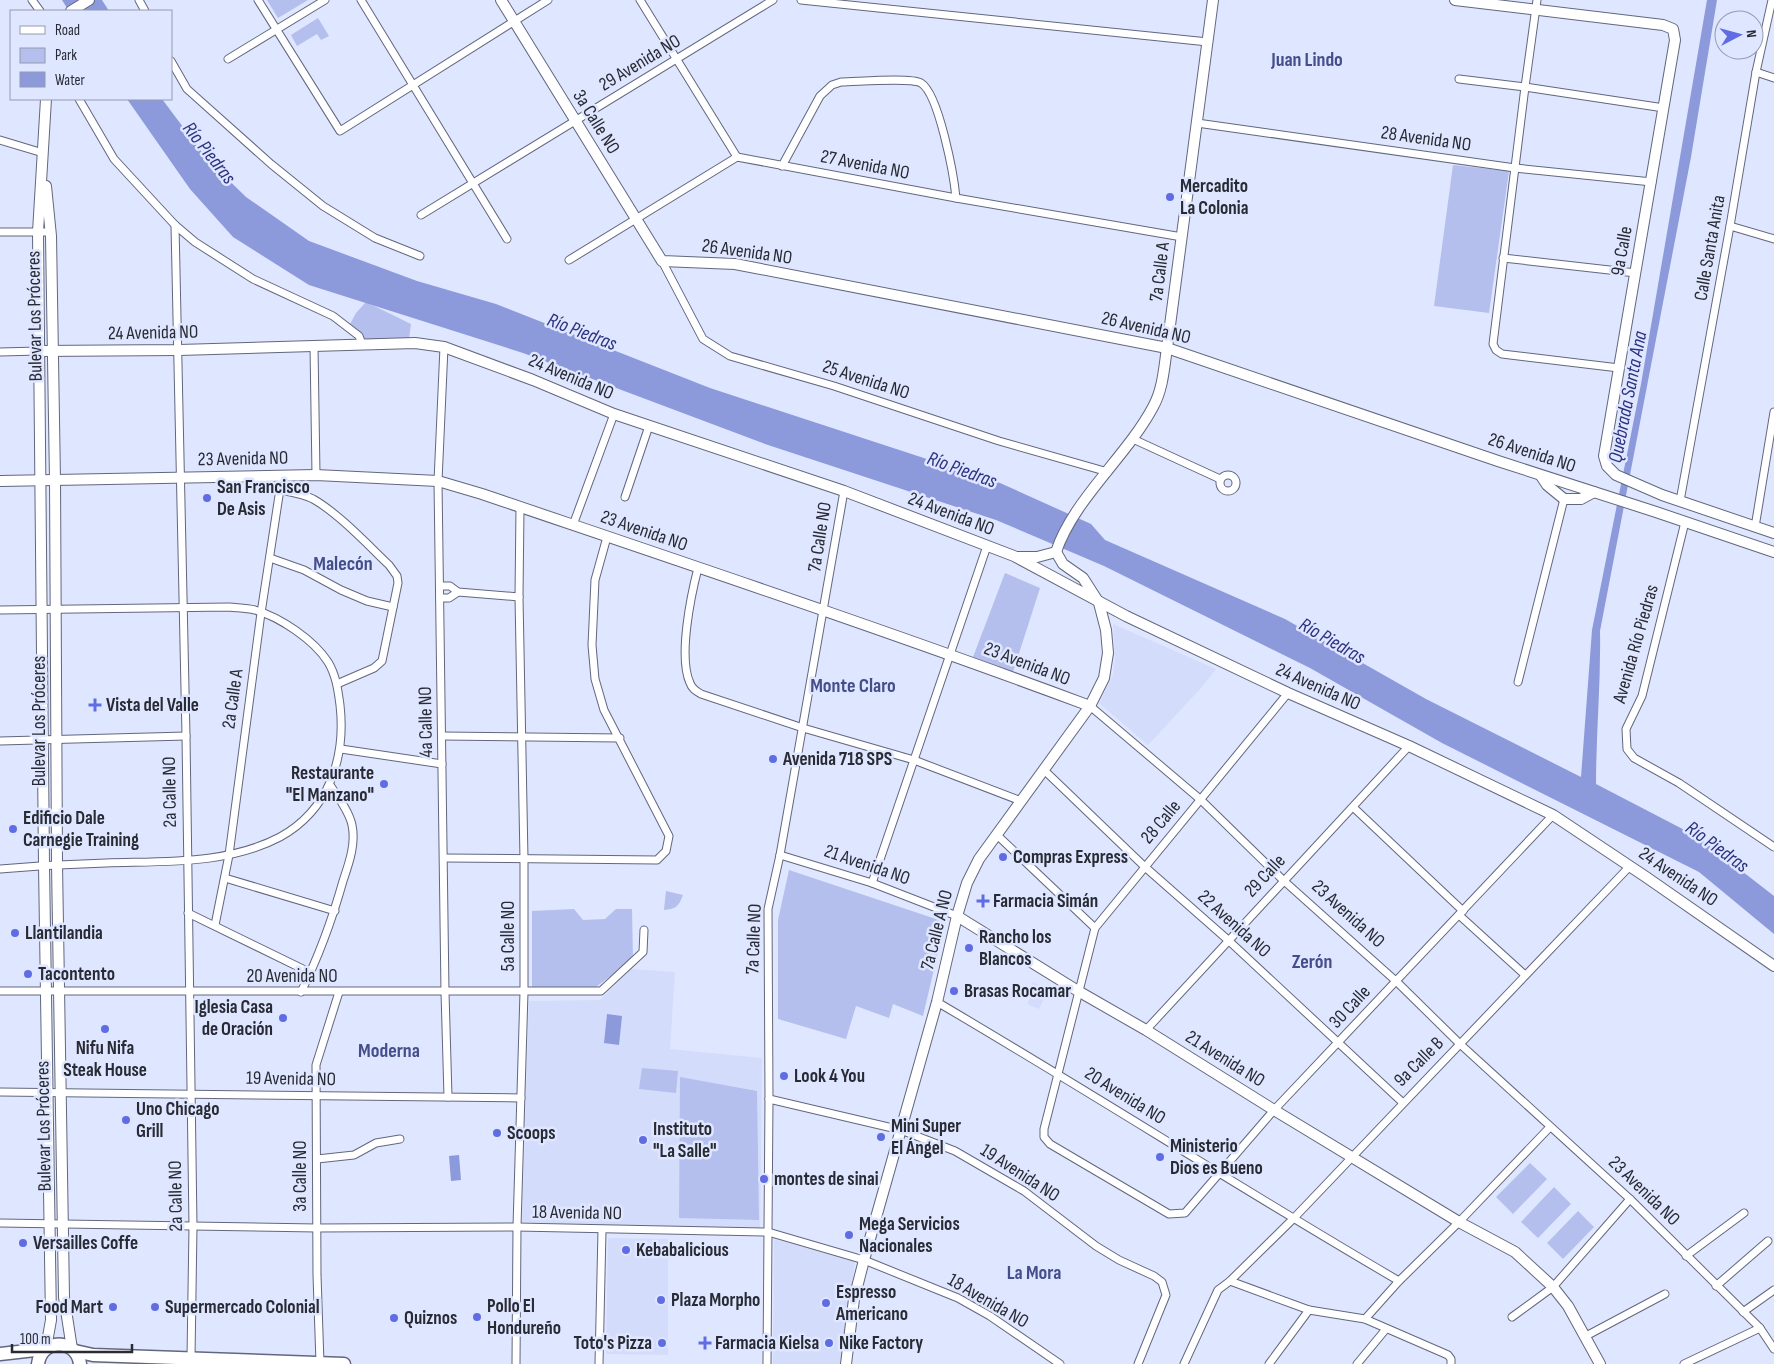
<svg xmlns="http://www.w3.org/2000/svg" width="1774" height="1364" viewBox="0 0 1774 1364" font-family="'Sofia Sans Condensed',sans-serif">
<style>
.built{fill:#d4dcfc}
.green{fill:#b4bfed}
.water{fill:#8c99db}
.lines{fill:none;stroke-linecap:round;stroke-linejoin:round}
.street-casing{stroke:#62677d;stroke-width:9}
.secondary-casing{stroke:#62677d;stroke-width:12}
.highway-casing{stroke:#62677d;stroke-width:15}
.street{stroke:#fff;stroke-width:7}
.secondary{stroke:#fff;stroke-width:10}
.highway{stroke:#fff;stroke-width:12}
.poi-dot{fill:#5f6ce3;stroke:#dfe6ff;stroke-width:2}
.labels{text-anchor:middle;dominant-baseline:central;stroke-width:5;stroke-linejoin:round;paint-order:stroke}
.street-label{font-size:19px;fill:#292b34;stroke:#dfe6ff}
.poi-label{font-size:19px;font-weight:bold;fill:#292b34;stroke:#dfe6ff;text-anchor:start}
.neighbourhood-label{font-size:20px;font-weight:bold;fill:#444e8b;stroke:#dfe6ff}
.water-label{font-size:20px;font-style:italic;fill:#2d3380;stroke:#dfe6ff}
</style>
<rect width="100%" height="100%" fill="#dfe6ff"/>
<g class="built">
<polygon points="1113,624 1216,669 1201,688 1148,745 1099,703 1113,675 1115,656"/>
<polygon points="631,969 675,972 670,1049 762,1058 760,1231 522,1222 529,1001 600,1000"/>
<polygon points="1033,982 1047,989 1049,985 1057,988 1053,996 1047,993 1039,1009 1027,1004 1033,992 1030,990"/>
<polygon points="608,1238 668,1239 668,1355 606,1354"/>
<polygon points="774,1239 855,1262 840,1364 773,1364"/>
</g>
<g class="green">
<polygon points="267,0 308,0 278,18"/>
<polygon points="318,18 329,36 321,40 317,34 297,46 291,35"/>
<polygon points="1453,165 1509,171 1489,313 1434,306"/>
<polygon points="366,302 411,324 409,339 364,339 349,326 356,313"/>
<polygon points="1005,573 1040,588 1013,672 973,657"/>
<polygon points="789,870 945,922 923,1016 893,1004 889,1018 856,1006 846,1039 778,1019 778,920"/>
<path d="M666 891 683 895C679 906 676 909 664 910Z"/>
<polygon points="574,909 583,920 605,919 616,909 632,909 633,959 596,987 532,987 532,911"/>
<polygon points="642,1068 678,1071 676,1093 639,1089"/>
<polygon points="680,1077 757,1091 759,1220 679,1218"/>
<polygon points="1530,1163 1547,1179 1513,1214 1496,1197"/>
<polygon points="1554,1187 1571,1204 1538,1238 1521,1222"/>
<polygon points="1578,1211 1594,1227 1563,1259 1547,1243"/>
</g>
<g class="water">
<polygon points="62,0 102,0 109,11 69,11"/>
<path d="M1707 0H1717L1691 157 1600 631C1601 682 1596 733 1596 784L1698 837 1774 896V934L1699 872 1442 743 1310 668 1104 566 996 520 765 444 523 353 309 285 233 237 190 189 127 99H162L207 159 246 197 309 241 417 281 496 304 710 388 1000 483 1091 524 1105 540 1285 619 1426 699 1581 777 1592 630 1641 384Z"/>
<polygon points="607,1014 622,1016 619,1045 604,1043"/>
<polygon points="459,1155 461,1180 451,1181 449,1156"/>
</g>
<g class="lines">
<defs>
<g id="street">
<polyline points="32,0 40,11"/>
<polyline points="139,0 145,11"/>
<polyline points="258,0 340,131 548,0"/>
<polyline points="361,0 507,239"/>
<polyline points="640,0 737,157"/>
<polyline points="801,0 1208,42"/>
<polyline points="1537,0 1525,87 1493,344 1496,350 1502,354 1619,368"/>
<polyline points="228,59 325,0"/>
<polyline points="171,61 187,89 271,164 323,206 375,238 420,256"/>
<polyline points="1756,72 1774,78"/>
<polyline points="1459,79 1525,87 1664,108"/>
<polyline points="79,99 114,159 175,225 195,242 253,279 333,316 359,336 362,344"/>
<polyline points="1197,123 1515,168 1652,182"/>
<polyline points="0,140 43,153"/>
<path d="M782 166 820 96 832 85 841 82C856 82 910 77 921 83 939 94 954 176 956 198"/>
<polyline points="421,215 773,0"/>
<polyline points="175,225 186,736 193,1226 191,1358"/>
<polyline points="1730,226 1774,239"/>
<polyline points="0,232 51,232"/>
<polyline points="1503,258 1636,273"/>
<polyline points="569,260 737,157 956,198 1182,237"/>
<polyline points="662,261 703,339 730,356 834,386 999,441 1108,472"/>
<polyline points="314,346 316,475"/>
<polyline points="444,347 438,481 445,992 448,1097"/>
<polyline points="0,352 39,351"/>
<polyline points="1133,439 1220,479"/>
<circle cx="1228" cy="483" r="8"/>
<path d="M280 490C291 492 303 494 313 499 338 513 368 545 389 565L397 576 398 583 382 661 374 668 337 684"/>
<polyline points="625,497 649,426"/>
<polyline points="1680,501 1730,226 1756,72 1772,0"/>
<polyline points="1685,522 1642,696 1626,729 1627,749 1634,758 1679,783 1774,847"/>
<polyline points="573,525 614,414"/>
<polyline points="1755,527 1774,412"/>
<polyline points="270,558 304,570 341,590 367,601 393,607"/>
<path d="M698 568C691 595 678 657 690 683 692 689 696 691 701 694L803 728 914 760 1021 801"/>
<polyline points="440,586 450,586 458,592 519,597"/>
<polyline points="440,598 449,598 458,592"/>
<path d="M0 610 229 607C237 608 246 608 255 610 280 617 314 640 328 662 336 675 338 690 340 705 346 758 329 810 280 837 227 865 163 861 106 863 70 864 35 866 0 869"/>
<polyline points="1518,682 1564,499"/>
<polyline points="1288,693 1095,928 1044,1129 1044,1137 1050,1144 1169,1214 1185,1213 1274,1110 1553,815"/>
<polyline points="1090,706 1201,800 1283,880 1397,982 1460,1044 1630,1199 1760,1328 1774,1349"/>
<polyline points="442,736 620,738"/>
<polyline points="0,741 186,736"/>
<polyline points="341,749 442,764"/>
<polyline points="1044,770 1145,867 1228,940 1402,1102"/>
<polyline points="1353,807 1463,911"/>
<polyline points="997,835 1095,928"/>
<polyline points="780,855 872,883 957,916"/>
<polyline points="444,858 657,860 666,851 669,836 604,710 595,679 592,645 595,580 607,537"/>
<polyline points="225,878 335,911"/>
<polyline points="872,883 987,546"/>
<polyline points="188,913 311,973"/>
<polyline points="1459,915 1525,975"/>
<polyline points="215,925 229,855 261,613 282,476"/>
<polyline points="0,991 601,991 643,952 644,930"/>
<path d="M301 992C319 956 332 920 343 881 349 863 356 844 352 825 349 811 338 797 330 785"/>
<path d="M937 1002C1092 1093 1243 1190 1399 1281"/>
<polyline points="1146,1030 1409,746"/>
<polyline points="0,1092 521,1098"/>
<polyline points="769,1099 901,1130 955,1151 1024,1191 1096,1246 1119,1260 1154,1276 1162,1282 1166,1295 1138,1364"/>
<polyline points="317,1159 354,1155 376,1143 400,1139"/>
<polyline points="0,1223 317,1228 517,1227 768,1232 864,1260 958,1298 990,1316 1060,1364"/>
<polyline points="1686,1256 1744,1213"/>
<polyline points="1230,1281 1309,1310 1365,1319 1448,1355 1451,1359 1451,1364"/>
<polyline points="1716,1286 1768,1241"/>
<polyline points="1743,1312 1774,1290"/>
<polyline points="1512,1317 1553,1287 1630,1199"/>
<polyline points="1365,1319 1399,1281 1459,1222 1550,1127"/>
<polyline points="1586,1336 1665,1294"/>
<polyline points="320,1363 317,1275 316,1065 339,992"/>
<polyline points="516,1364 517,1227 524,992 524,859 519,597 520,507"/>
<polyline points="599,1364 602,1230"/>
<polyline points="767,1364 769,1099 768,909 780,855 844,491"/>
<polyline points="1184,1364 1218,1290 1230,1281 1293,1219 1630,866"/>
<polyline points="1269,1364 1309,1310"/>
<polyline points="1357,1364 1386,1329"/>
<polyline points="1684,1364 1760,1328"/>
</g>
<g id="secondary">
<polyline points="501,0 662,261 735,264 1167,348 1498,461 1656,512 1774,552"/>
<polyline points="1455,0 1663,25 1673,29 1675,40 1604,456 1607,466 1616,475 1662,495 1774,533"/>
<polyline points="71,11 89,0"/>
<polyline points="46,99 38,232 44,865 51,1320 46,1348"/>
<polyline points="46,186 51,236 55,480 57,864 64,1297 72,1349"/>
<polyline points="39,351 179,350 415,343 444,347 533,380 614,414 844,491 1014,556 1126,616 1288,693 1409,746 1553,815 1646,877 1774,966"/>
<polyline points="1541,476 1547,485 1564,499 1581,499 1594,492"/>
<path d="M0 481 316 475 438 481 482 494C685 563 889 631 1090 706"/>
<path d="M1018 557H1037L1056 552C1073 500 1127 456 1153 407 1163 389 1164 368 1167 348L1213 0"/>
<polyline points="957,916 1078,991 1146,1030 1274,1110 1459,1222 1515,1252 1553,1287 1568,1306 1600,1364"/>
<polyline points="846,1364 854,1299 864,1260 937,1002 957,916 967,883 979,859 1090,706 1104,678 1108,653 1106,630 1099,603 1083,578 1063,564 1056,552"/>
</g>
<g id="highway">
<polyline points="75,1351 93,1355 344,1364"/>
<polyline points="0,1354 44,1349"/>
<path d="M38 1364C41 1338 77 1338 80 1364"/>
</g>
</defs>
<use href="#street" class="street-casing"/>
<use href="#secondary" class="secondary-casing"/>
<use href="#highway" class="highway-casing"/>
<use href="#street" class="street"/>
<use href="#secondary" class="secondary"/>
<use href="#highway" class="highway"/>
</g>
<g class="poi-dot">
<circle cx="1170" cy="197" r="5"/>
<circle cx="207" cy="498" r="5"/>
<path d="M92.5 697.5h5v5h5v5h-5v5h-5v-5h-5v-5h5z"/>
<circle cx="773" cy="759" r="5"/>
<circle cx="384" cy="784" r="5"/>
<circle cx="13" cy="829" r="5"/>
<circle cx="1003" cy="857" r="5"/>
<path d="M980.5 893.5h5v5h5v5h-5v5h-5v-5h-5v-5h5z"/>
<circle cx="15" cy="933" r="5"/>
<circle cx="969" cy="948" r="5"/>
<circle cx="28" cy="974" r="5"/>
<circle cx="954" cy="991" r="5"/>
<circle cx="283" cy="1018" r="5"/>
<circle cx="105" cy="1029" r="5"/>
<circle cx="784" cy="1076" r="5"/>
<circle cx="126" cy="1120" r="5"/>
<circle cx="497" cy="1133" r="5"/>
<circle cx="881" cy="1137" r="5"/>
<circle cx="643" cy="1140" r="5"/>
<circle cx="1160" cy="1157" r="5"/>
<circle cx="764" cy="1179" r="5"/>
<circle cx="849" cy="1235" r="5"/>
<circle cx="23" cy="1243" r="5"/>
<circle cx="626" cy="1250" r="5"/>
<circle cx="661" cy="1300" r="5"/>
<circle cx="826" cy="1303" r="5"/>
<circle cx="113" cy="1307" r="5"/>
<circle cx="155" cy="1307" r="5"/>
<circle cx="477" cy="1317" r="5"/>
<circle cx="394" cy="1318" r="5"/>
<circle cx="662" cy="1343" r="5"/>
<path d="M702.5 1335.5h5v5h5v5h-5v5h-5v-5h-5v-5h5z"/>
<circle cx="829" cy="1343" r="5"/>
</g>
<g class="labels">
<g class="street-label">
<text transform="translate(640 63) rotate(-31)">29 Avenida NO</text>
<text transform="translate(596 122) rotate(58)">3a Calle NO</text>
<text transform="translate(1426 139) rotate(8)">28 Avenida NO</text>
<text transform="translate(865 165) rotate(11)">27 Avenida NO</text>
<text transform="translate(1710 248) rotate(-80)">Calle Santa Anita</text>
<text transform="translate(1622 251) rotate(-80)">9a Calle</text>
<text transform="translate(747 252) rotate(8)">26 Avenida NO</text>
<text transform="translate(1160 272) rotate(-83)">7a Calle A</text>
<text transform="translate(35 316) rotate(-91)">Bulevar Los Próceres</text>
<text transform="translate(1146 328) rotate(13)">26 Avenida NO</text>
<text transform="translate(153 333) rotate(-1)">24 Avenida NO</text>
<text transform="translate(571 377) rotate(23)">24 Avenida NO</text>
<text transform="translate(866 380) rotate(18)">25 Avenida NO</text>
<text transform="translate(1532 453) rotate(18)">26 Avenida NO</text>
<text transform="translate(243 459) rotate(-1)">23 Avenida NO</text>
<text transform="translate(951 514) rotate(21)">24 Avenida NO</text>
<text transform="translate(644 531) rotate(19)">23 Avenida NO</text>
<text transform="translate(820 537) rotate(-81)">7a Calle NO</text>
<text transform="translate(1636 644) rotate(-74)">Avenida Río Piedras</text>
<text transform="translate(1027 664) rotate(21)">23 Avenida NO</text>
<text transform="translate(1318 687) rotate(24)">24 Avenida NO</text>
<text transform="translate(233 699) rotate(-82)">2a Calle A</text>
<text transform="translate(39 721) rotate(-90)">Bulevar Los Próceres</text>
<text transform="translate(426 722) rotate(-91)">4a Calle NO</text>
<text transform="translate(170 792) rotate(-91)">2a Calle NO</text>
<text transform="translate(1161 822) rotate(-50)">28 Calle</text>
<text transform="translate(867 865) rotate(19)">21 Avenida NO</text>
<text transform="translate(1265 876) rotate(-47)">29 Calle</text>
<text transform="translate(1678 877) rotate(34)">24 Avenida NO</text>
<text transform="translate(1348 914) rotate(42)">23 Avenida NO</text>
<text transform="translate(1234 924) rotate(42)">22 Avenida NO</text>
<text transform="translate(937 930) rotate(-76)">7a Calle A NO</text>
<text transform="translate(508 936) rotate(-90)">5a Calle NO</text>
<text transform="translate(754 939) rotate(-88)">7a Calle NO</text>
<text x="292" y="976">20 Avenida NO</text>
<text transform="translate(1350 1007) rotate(-47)">30 Calle</text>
<text transform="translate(1225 1059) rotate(32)">21 Avenida NO</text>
<text transform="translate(1419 1062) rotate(-45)">9a Calle B</text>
<text transform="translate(291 1079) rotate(1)">19 Avenida NO</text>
<text transform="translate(1125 1096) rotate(32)">20 Avenida NO</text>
<text transform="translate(44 1126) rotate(-91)">Bulevar Los Próceres</text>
<text transform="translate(1020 1173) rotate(33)">19 Avenida NO</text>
<text transform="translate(300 1176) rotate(-90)">3a Calle NO</text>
<text transform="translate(1644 1191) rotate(44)">23 Avenida NO</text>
<text transform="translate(176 1196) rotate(-91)">2a Calle NO</text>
<text transform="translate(577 1213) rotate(1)">18 Avenida NO</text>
<text transform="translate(988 1301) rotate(30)">18 Avenida NO</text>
</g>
<g class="poi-label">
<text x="1180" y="186">Mercadito<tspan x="1180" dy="22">La Colonia</tspan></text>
<text x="217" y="487">San Francisco<tspan x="217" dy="22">De Asis</tspan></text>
<text x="106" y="705">Vista del Valle</text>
<text x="783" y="759">Avenida 718 SPS</text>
<text x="374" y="773" text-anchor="end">Restaurante<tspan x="374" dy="22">"El Manzano"</tspan></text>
<text x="23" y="818">Edificio Dale<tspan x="23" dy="22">Carnegie Training</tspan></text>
<text x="1013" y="857">Compras Express</text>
<text x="993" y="901">Farmacia Simán</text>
<text x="25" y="933">Llantilandia</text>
<text x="979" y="937">Rancho los<tspan x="979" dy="22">Blancos</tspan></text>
<text x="38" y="974">Tacontento</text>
<text x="964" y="991">Brasas Rocamar</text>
<text x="273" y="1007" text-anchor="end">Iglesia Casa<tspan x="273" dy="22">de Oración</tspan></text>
<text x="105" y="1048" text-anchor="middle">Nifu Nifa<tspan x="105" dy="22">Steak House</tspan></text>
<text x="794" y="1076">Look 4 You</text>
<text x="136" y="1109">Uno Chicago<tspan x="136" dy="22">Grill</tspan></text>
<text x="891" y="1126">Mini Super<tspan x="891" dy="22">El Ángel</tspan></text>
<text x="653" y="1129">Instituto<tspan x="653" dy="22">"La Salle"</tspan></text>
<text x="507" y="1133">Scoops</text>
<text x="1170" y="1146">Ministerio<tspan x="1170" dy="22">Dios es Bueno</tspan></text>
<text x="774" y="1179">montes de sinai</text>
<text x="859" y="1224">Mega Servicios<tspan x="859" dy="22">Nacionales</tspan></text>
<text x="33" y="1243">Versailles Coffe</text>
<text x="636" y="1250">Kebabalicious</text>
<text x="836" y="1292">Espresso<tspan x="836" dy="22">Americano</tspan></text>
<text x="671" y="1300">Plaza Morpho</text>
<text x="487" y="1306">Pollo El<tspan x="487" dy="22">Hondureño</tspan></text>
<text x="103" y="1307" text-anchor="end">Food Mart</text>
<text x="165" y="1307">Supermercado Colonial</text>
<text x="404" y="1318">Quiznos</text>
<text x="652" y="1343" text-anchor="end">Toto's Pizza</text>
<text x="715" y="1343">Farmacia Kielsa</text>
<text x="839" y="1343">Nike Factory</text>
</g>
<g class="neighbourhood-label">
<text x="1307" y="60">Juan Lindo</text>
<text x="343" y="564">Malecón</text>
<text x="853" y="686">Monte Claro</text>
<text x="1312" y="962">Zerón</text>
<text x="389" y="1051">Moderna</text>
<text x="1034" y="1273">La Mora</text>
</g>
<g class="water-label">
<text transform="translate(209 153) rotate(52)">Río Piedras</text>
<text transform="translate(582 332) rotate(21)">Río Piedras</text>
<text transform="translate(1628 397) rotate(-79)">Quebrada Santa Ana</text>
<text transform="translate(962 470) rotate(20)">Río Piedras</text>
<text transform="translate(1332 641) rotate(30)">Río Piedras</text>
<text transform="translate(1717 847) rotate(36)">Río Piedras</text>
</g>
</g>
<rect x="10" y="10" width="162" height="90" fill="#dfe6ff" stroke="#969bae"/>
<rect x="20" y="26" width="25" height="8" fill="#ffffff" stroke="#969bae"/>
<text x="55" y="35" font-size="15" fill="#292b34">Road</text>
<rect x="20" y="48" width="25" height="15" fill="#b4bfed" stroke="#969bae"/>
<text x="55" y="60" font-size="15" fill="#292b34">Park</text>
<rect x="20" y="72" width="25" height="15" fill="#8c99db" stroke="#969bae"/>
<text x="55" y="85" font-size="15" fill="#292b34">Water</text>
<g transform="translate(1739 35) rotate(84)"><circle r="24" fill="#dfe6ff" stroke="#969bae"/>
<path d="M0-4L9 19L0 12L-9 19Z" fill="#5f6ce3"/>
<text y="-8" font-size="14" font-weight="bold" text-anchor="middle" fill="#292b34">N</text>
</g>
<path d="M12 1344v8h120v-8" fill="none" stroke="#292b34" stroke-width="2.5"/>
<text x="20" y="1344" font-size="15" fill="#292b34" stroke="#dfe6ff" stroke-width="4" paint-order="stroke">100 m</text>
</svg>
